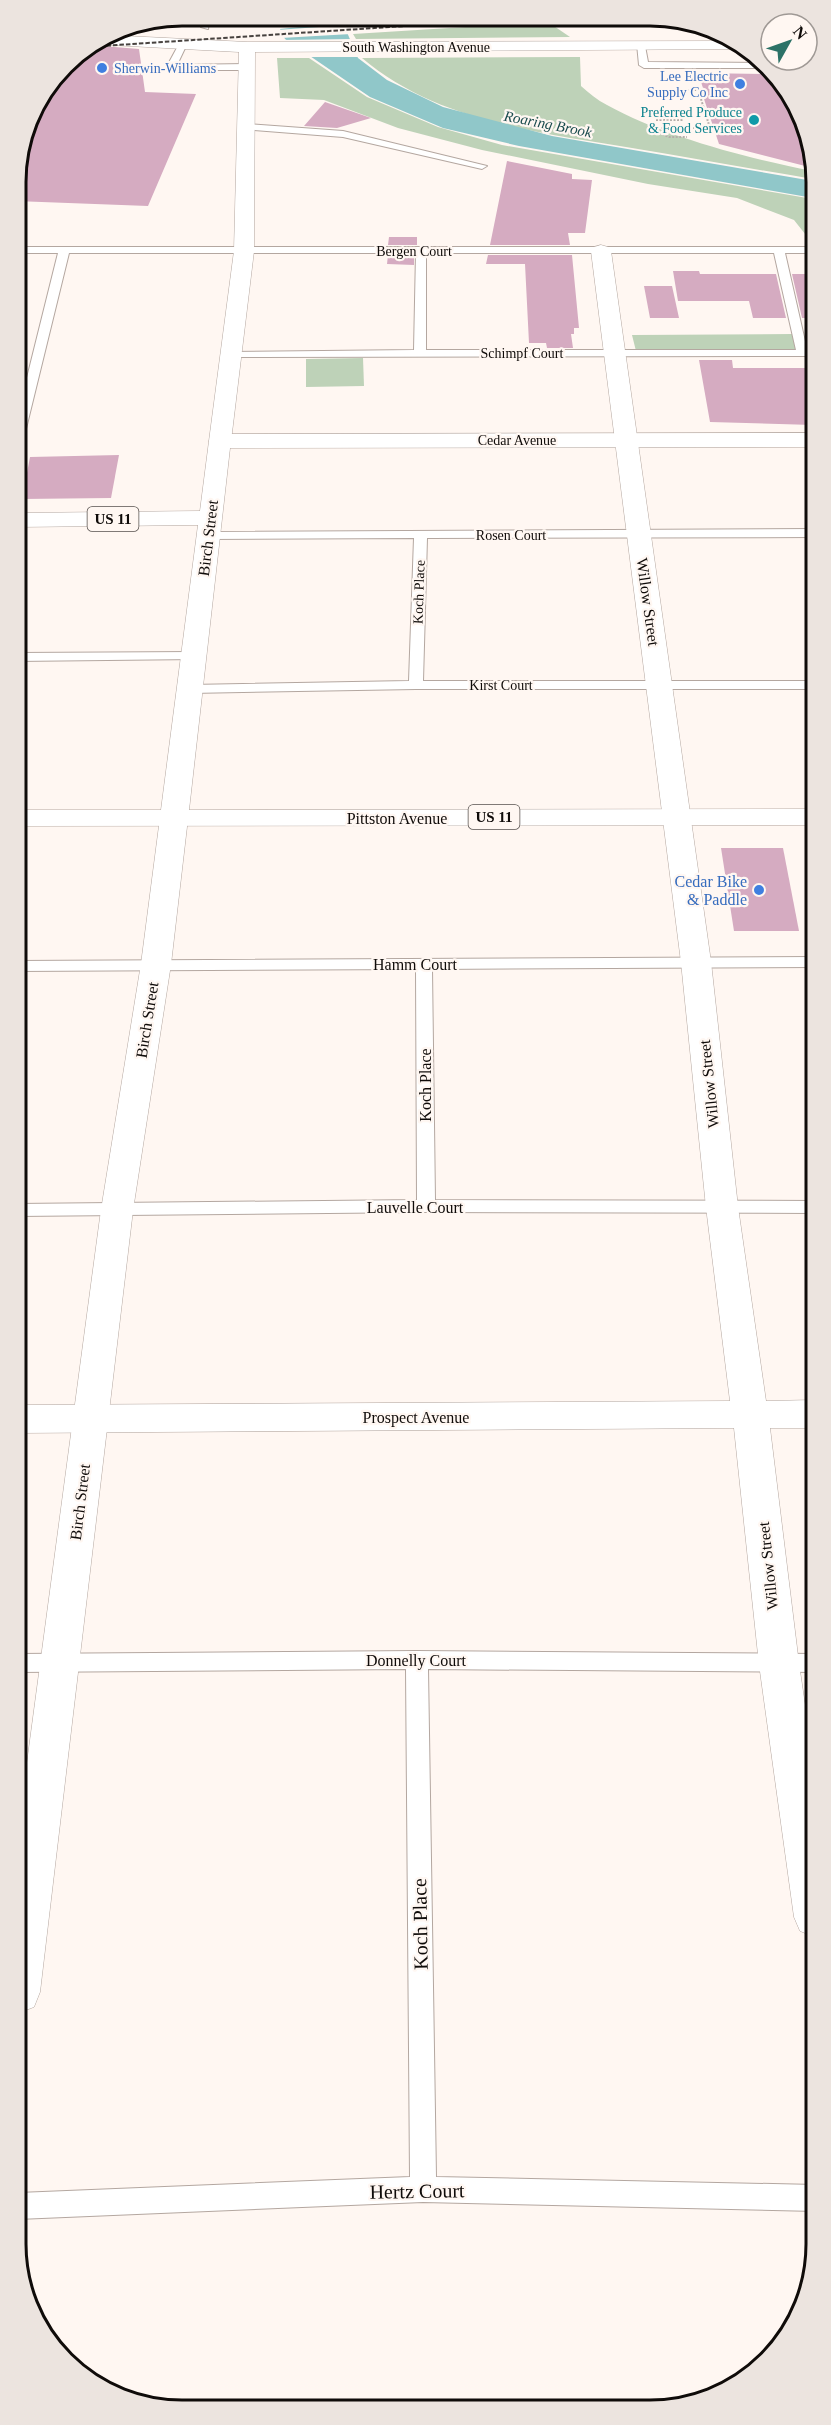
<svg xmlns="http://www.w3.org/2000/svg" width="831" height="2425" viewBox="0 0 831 2425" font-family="'Times New Roman',serif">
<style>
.green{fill:#bed2b8}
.water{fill:#90c7c9}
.pier{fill:#fff7f2}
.building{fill:#d5abc1}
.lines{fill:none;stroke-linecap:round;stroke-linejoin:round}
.lane-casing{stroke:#b4a7a0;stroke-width:2}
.street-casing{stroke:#b4a7a0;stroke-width:1}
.secondary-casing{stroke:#b4a7a0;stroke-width:1}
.primary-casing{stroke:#b4a7a0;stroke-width:1}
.path{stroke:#b5aeaa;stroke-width:2;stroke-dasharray:2 1.5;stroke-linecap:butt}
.lane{fill:#fff;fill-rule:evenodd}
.street{fill:#fff;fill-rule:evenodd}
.secondary{fill:#fff;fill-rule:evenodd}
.primary{fill:#fff;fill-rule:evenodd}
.rail{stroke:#47423f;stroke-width:2;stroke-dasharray:4.5 2;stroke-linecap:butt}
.shop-dot{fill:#3f7fe0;stroke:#fff7f2;stroke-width:2}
.culture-dot{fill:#0f9aa8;stroke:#fff7f2;stroke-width:2}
.labels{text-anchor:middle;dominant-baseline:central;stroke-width:4.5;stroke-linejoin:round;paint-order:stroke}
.far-street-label{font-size:14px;fill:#0f0b09;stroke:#fff7f2}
.far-shop-label{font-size:14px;fill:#366cbe;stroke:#fff7f2;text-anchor:start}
.far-culture-label{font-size:14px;fill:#0d838f;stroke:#fff7f2;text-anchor:end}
.far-water-label{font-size:15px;font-style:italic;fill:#1a4b4e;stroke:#fff7f2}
.shield{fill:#fff7f2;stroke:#57524f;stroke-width:1.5}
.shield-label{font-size:15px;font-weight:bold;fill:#0f0b09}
.street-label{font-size:16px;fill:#0f0b09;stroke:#fff7f2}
.shop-label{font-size:16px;fill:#366cbe;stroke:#fff7f2;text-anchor:end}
.near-street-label{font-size:20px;fill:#0f0b09;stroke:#fff7f2}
.rim{fill:none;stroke:#0f0b09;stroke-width:3}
</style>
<rect width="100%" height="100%" fill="#fff7f2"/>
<g class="green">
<polygon points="345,16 480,17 350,25"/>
<polygon points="548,22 570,37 356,39 353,34"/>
<path d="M580 57 581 86C589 93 597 100 607 105 662 136 750 159 813 171V179C753 169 692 158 632 148 540 133 436 121 362 58Z"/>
<polygon points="277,58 309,58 367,97 438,127 502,145 813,199 813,244 794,220 737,198 648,184 482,150 398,128 324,100 280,98"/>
<polygon points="792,334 796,351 636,351 632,335"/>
<polygon points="363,358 364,386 306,387 306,359"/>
</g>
<polygon class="water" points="299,16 340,16 358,58 387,80 443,107 552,136 813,181 813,198 519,146 443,128 370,97 285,39 280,29 299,27"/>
<g class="pier">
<polygon points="347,25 351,34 281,38 277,30"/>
<polygon points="353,39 361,57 306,57 282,40"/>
</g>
<g class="building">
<polygon points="90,45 139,49 145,92 196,94 148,206 15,201 15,170 32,108 71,57"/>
<polygon points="698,73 773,74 813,149 813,168 719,144 703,96 705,94"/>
<polygon points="325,102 371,118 337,128 304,126"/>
<polygon points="507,161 572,174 572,179 592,180 585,233 568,233 570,245 490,245"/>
<polygon points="389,237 417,237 417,245 388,245"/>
<polygon points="388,255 414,255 414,265 387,264"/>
<polygon points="488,255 572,255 579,328 574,328 574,334 571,334 573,348 547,348 546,343 529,343 525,264 486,264"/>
<polygon points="673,271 699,271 700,274 776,274 786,318 753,318 749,301 678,301"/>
<polygon points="792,274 813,274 813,318 802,318"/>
<polygon points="644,286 672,286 679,318 650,318"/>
<polygon points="699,360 732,360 733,368 813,368 813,425 710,422"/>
<polygon points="119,455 111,498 22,499 30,457"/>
<polygon points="721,848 783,848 799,931 734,931"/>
</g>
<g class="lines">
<defs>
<g id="lane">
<polygon points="202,15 210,15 208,29 201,27"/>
<polygon points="183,41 187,44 177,65 247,64 252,67 247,70 168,70 166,68 179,44"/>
<polygon points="637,44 645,46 648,62 766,63 770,68 644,68 639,65"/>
<polygon points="246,124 343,131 487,166 482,169 343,137 243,129 241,127"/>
<path d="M15 247H813V253H785L807 350H813V356L231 357 227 356V352L414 350 416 253H69L22 445 16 449V422L58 253H15ZM426 253H774L796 350H426Z"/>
<polygon points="813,529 813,537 427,538 423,681 813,681 813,689 416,689 190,693 183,689 190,685 409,681 414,538 209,539 203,535 204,532"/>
<polygon points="193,652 198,653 200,656 198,659 16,661 16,653"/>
<polygon points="814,957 814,967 432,969 435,1200 814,1201 814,1213 426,1212 17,1216 17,1204 417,1200 416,969 16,971 16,961"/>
<polygon points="417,1651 815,1654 815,1672 428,1669 436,2177 816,2185 816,2211 423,2202 18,2219 18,2193 410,2177 406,1669 17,1672 17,1654"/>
</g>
<polygon id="street" points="601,245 608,247 611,251 711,962 738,1207 766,1401 814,1400 815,1428 770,1428 799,1664 815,1773 815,1937 800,1931 794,1917 759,1664 734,1428 17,1433 17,1405 730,1401 706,1207 681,962 591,251 594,247"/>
<g id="secondary">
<polygon points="105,35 247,42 725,41 740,49 255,52 254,251 231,441 228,446 220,448 212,446 209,441 234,251 239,52 92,44"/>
<polygon points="174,810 184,812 188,818 171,964 133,1210 40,1992 34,2007 18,2013 18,1830 101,1210 141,964 160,818 164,812"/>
</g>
<polygon id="primary" points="813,433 813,447 230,448 189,810 814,809 814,825 16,826 16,810 161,810 198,525 16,527 16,513 200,511 209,441 212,436 220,434"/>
</defs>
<use href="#lane" class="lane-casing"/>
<use href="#street" class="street-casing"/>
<use href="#secondary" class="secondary-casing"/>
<use href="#primary" class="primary-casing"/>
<g class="path">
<polyline points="677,90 697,90"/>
<polyline points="655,112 681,112"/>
<polyline points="656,120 683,120"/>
<polyline points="658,128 710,128 701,99"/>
<polyline points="659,133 669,137 687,137"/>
</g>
<use href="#lane" class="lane"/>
<use href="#street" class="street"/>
<use href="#secondary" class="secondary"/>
<use href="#primary" class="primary"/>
<polyline class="rail" points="87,47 541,17"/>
</g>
<g class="shop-dot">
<circle cx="102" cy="68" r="6"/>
<circle cx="740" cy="84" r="6"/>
<circle cx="759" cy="890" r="6"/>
</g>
<circle class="culture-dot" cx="754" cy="120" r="6"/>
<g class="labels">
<g class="far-street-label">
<text x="416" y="47">South Washington Avenue</text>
<text x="414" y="251">Bergen Court</text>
<text x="522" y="353">Schimpf Court</text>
<text x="517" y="440">Cedar Avenue</text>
<text x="511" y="535">Rosen Court</text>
<text transform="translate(419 592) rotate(-88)">Koch Place</text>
<text x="501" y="685">Kirst Court</text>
</g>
<g class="far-shop-label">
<text x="114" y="68">Sherwin-Williams</text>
<text x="728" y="76" text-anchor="end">Lee Electric<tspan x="728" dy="16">Supply Co Inc</tspan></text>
</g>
<g class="far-culture-label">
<text x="742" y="112">Preferred Produce<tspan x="742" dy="16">&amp; Food Services</tspan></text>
</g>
<g class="far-water-label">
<text transform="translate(548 124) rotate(11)">Roaring Brook</text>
</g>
<g class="shield">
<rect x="87.5" y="507" width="51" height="24" rx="4.5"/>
<rect x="468.5" y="805" width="51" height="24" rx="4.5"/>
</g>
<g class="shield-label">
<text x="113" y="519">US 11</text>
<text x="494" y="817">US 11</text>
</g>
<g class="street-label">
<text transform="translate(208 538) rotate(-83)">Birch Street</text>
<text transform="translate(648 602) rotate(82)">Willow Street</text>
<text x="397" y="818">Pittston Avenue</text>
<text x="415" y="964">Hamm Court</text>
<text transform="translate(147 1020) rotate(-81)">Birch Street</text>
<text transform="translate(709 1084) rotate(-96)">Willow Street</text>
<text transform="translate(425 1085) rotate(-90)">Koch Place</text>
<text x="415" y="1207">Lauvelle Court</text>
<text x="416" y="1417">Prospect Avenue</text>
<text transform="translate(80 1502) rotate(-83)">Birch Street</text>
<text transform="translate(768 1566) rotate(-96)">Willow Street</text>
<text x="416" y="1660">Donnelly Court</text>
</g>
<g class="shop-label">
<text x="747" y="881">Cedar Bike<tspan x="747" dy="18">&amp; Paddle</tspan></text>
</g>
<g class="near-street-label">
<text transform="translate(420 1924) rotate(-91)">Koch Place</text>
<text transform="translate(417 2191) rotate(-1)">Hertz Court</text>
</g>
</g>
<path d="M0 0H831V2425H0ZM182 26H650A156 156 0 0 1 806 182V2244A156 156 0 0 1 650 2400H182A156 156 0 0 1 26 2244V182A156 156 0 0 1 182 26Z" fill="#ece4df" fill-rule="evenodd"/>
<path class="rim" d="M182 26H650A156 156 0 0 1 806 182V2244A156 156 0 0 1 650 2400H182A156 156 0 0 1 26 2244V182A156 156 0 0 1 182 26Z"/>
<g transform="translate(789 42) rotate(50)"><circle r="28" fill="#fff7f2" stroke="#9f9995" stroke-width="1.5"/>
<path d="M0-4.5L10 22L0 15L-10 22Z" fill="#2c7267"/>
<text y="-9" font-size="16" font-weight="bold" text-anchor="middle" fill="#0f0b09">N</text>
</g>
</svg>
